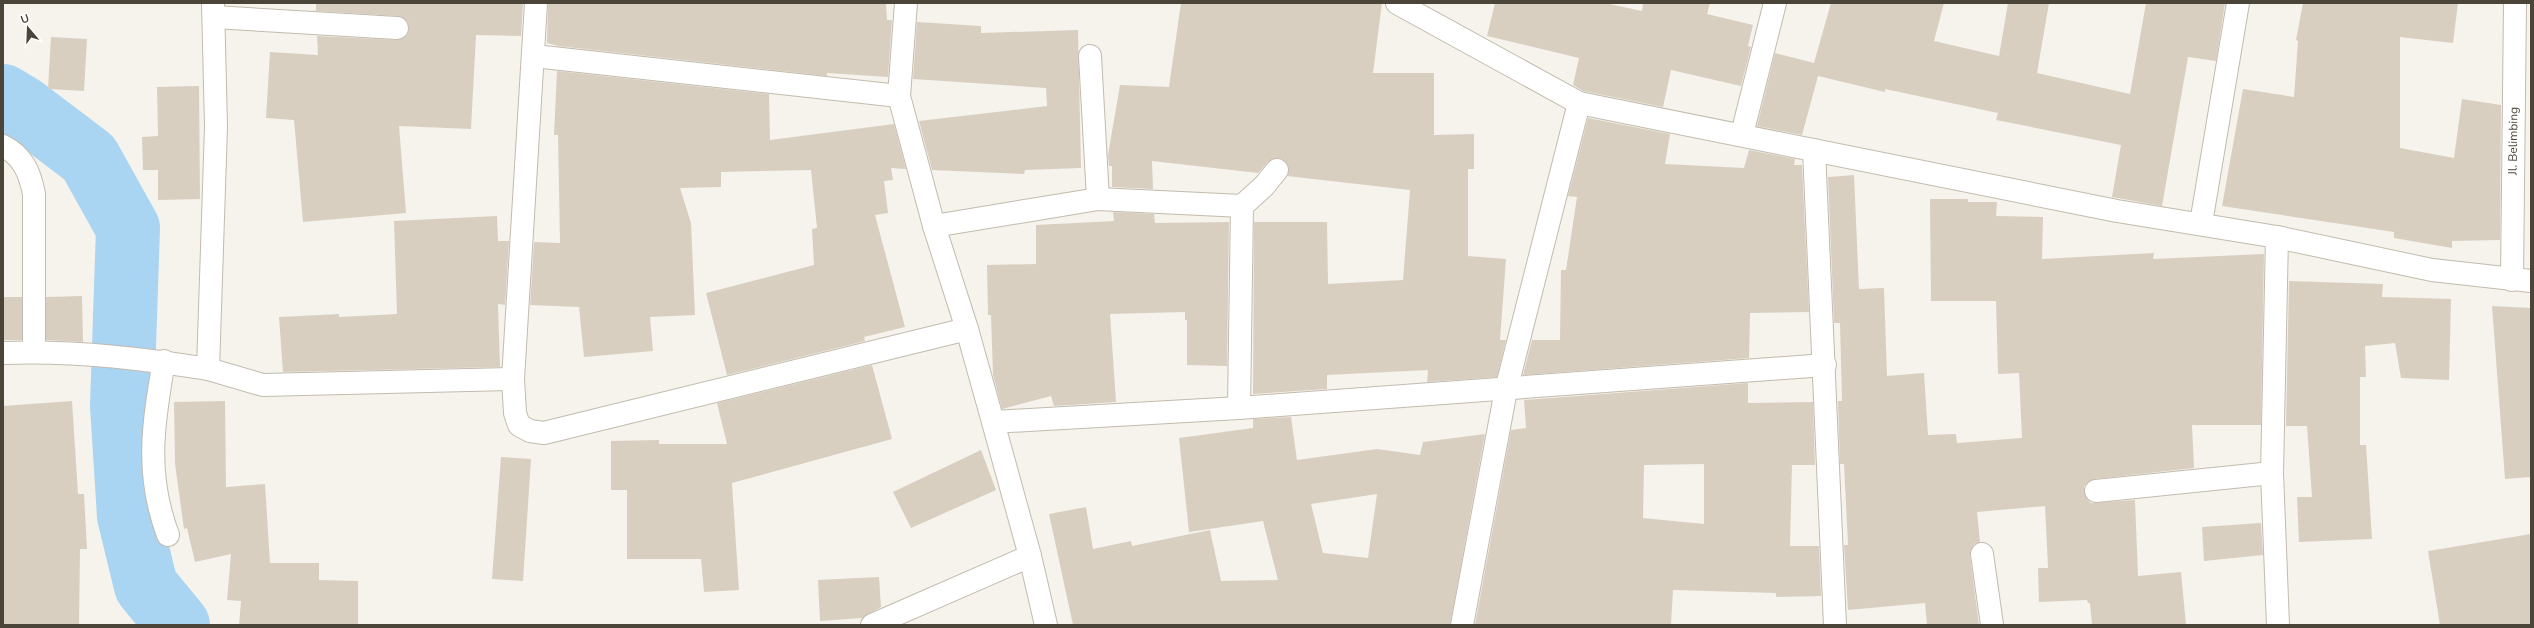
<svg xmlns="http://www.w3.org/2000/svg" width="2534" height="628" viewBox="0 0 2534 628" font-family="'Nunito Sans',sans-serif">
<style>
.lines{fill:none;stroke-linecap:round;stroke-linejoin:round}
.river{stroke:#a9d4f2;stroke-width:64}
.building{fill:#d8cfc1;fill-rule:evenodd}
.minor-casing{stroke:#c2bbae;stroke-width:24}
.minor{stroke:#fff;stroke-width:22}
.labels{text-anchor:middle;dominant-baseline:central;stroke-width:3.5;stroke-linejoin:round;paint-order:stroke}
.street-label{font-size:12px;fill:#4b4439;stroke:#fff}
</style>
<rect width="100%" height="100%" fill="#f6f3ec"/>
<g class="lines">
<polyline class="river" points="3,96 23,108 89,158 128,228 122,406 129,516 146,586 178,625"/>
</g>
<g class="building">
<polygon points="316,3 523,3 521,36 476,35 471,129 399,126 406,213 303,222 294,120 266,118 270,52 318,55 317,36 397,40 407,35 409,28 408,22 398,16 316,11"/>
<polygon points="548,3 886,3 887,20 892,20 888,77 827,73 827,76 558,46 547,43"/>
<polygon points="1181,3 1382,3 1373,73 1434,73 1434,135 1474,134 1474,169 1468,169 1468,256 1506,259 1500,340 1506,340 1497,377 1427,382 1428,370 1327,375 1327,389 1253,394 1254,222 1327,222 1328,284 1403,280 1410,190 1287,176 1288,165 1279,158 1268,162 1258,173 1152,161 1153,189 1112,187 1112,166 1109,166 1108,155 1120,85 1169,87"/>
<polygon points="1495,3 1605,3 1642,11 1643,3 1710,3 1707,14 1753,25 1748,46 1751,47 1741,86 1671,70 1663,107 1583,91 1573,85 1579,58 1487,36"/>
<polygon points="1831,3 1944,3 1934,41 1999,56 2008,3 2049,3 2037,73 2130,94 2146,3 2225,3 2216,61 2188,57 2162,206 2112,197 2121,145 1996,120 1998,113 1885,89 1885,92 1818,76 1802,135 1757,126 1775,53 1814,63"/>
<polygon points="2303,3 2458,3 2453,43 2400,37 2400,148 2454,158 2462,99 2501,105 2500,240 2452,241 2452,248 2394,238 2394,232 2222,206 2243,89 2294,97 2298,41 2296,40"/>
<polygon points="917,22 981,26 981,33 1078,30 1081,168 1025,170 1024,174 932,170 919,121 1047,106 1046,88 913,79"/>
<polygon points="51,37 87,39 84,91 48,89"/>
<polygon points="557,71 769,94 770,140 894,124 906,169 891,168 893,180 884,181 888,213 875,215 905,327 864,337 865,341 727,375 706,293 814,265 812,229 817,228 811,170 721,172 721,187 680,188 691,223 695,315 650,317 653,351 584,357 579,307 530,305 534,242 560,243 558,135 554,135"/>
<polygon points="195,86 199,86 200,199 158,200 158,170 143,170 142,137 158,136 157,87"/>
<polygon points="1588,118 1670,134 1665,164 1744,168 1749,150 1795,159 1794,165 1802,165 1809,312 1750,313 1749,358 1523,375 1532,340 1560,340 1561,270 1566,270 1577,197 1568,196"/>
<polygon points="1854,175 1859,289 1884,288 1887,376 1924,373 1928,435 1956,434 1957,443 2022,438 2019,373 1998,374 1996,301 1931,301 1930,199 1968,199 1968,202 1997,202 1996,216 2043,217 2042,259 2154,253 2153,259 2264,254 2261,425 2192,425 2194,468 2095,479 2084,486 2086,498 2091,503 2135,500 2138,576 2181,572 2186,625 2092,625 2090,603 2088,603 2087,600 2039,602 2038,568 2048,568 2045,506 1977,512 1980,542 1974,544 1970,556 1979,625 1927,625 1925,603 1848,610 1844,545 1848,545 1844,464 1840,464 1838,401 1842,401 1840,323 1834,323 1828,177"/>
<polygon points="1113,212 1154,214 1155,223 1229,222 1227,366 1187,365 1187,320 1185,320 1185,312 1110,314 1116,402 1054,406 1051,396 1002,409 993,375 991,315 988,315 987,265 1036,264 1036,225 1114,221"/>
<polygon points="497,216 498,241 509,241 505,305 498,304 500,367 283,372 279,317 339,314 339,317 397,314 394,221"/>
<polygon points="2289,281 2383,284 2382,297 2451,299 2449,380 2401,378 2395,343 2365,346 2366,377 2360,377 2360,445 2366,445 2372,539 2299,542 2297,497 2312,497 2307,426 2286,426"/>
<polygon points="82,296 83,342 46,340 46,297"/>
<rect x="3" y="297" width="19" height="43"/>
<polygon points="2492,306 2531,308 2531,477 2505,479"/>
<polygon points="872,365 892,439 732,483 739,590 704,592 701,559 627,559 627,490 611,490 611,441 659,440 659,444 727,444 717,403"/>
<path d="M1748 383V403L1813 402 1815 465H1792L1790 546H1819L1821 596 1776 597V593L1673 590 1671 625H1475L1511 430 1526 428 1524 400ZM1704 464V524L1643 518 1644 465Z"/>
<polygon points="72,401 78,494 84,494 87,549 80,549 79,625 3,625 3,406"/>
<polygon points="225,401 226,487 265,484 270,563 319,563 319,580 358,581 358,624 239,625 241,601 227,600 231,554 195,562 187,528 184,529 175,464 174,402"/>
<path d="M1291 417 1297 460 1377 449 1420 455 1423 442 1485 434 1450 625H1073L1049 514 1086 507 1093 549 1131 541 1132 546 1210 530 1221 581 1278 580 1263 521 1189 532 1179 438 1253 428V419ZM1377 494 1368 558 1323 553 1311 504Z"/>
<polygon points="981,450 996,490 911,528 893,492"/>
<polygon points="501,457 531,459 523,581 492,579"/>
<polygon points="2261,523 2263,555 2204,561 2202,527"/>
<polygon points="2531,534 2531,625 2440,625 2428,551"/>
<polygon points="879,577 881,607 862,618 820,621 818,580"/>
</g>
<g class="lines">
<defs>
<g id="minor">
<polyline points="536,3 513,379 515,413 519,425 530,431 544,433 967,329"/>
<polyline points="906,3 899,96 934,226 967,329 993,422 1030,556 1046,625"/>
<polyline points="1397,3 1579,103 2117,211 2277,237 2432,270 2531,281"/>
<polyline points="214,17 397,28"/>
<polyline points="534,56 899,96"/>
<polyline points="1090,56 1098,199"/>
<polyline points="1742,134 1775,3"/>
<path d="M3 146C23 156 30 173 34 194V352"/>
<polyline points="1814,150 1835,625"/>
<polyline points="2201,223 2238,3"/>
<polyline points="934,226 1098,199 1242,206 1264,186 1277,170"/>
<polyline points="2277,237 2272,473 2278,625"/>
<polyline points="2512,280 2515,3"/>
<path d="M3 353C71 350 141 358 208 369L216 127 213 3"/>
<path d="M164 361C153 424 145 474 168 535"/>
<polyline points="208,369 263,385 513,379"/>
<polyline points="1239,408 1242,206"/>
<polyline points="993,422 1239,408 1825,365"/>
<polyline points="2096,491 2272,473"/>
<polyline points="1982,554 1992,625"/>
<polyline points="872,625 1030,556"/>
<polyline points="1462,625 1506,390 1579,103"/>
</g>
</defs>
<use href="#minor" class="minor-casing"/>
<use href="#minor" class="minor"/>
</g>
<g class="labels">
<g class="street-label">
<text transform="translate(2513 141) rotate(-89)">Jl. Belimbing</text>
</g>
</g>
<rect width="2534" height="628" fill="none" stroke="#4b4439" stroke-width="8"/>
<g transform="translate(28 28) rotate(341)" stroke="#ffffff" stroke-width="3" paint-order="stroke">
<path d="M0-3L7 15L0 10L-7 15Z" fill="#4b4439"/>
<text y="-6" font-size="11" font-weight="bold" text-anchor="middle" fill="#4b4439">U</text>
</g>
</svg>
